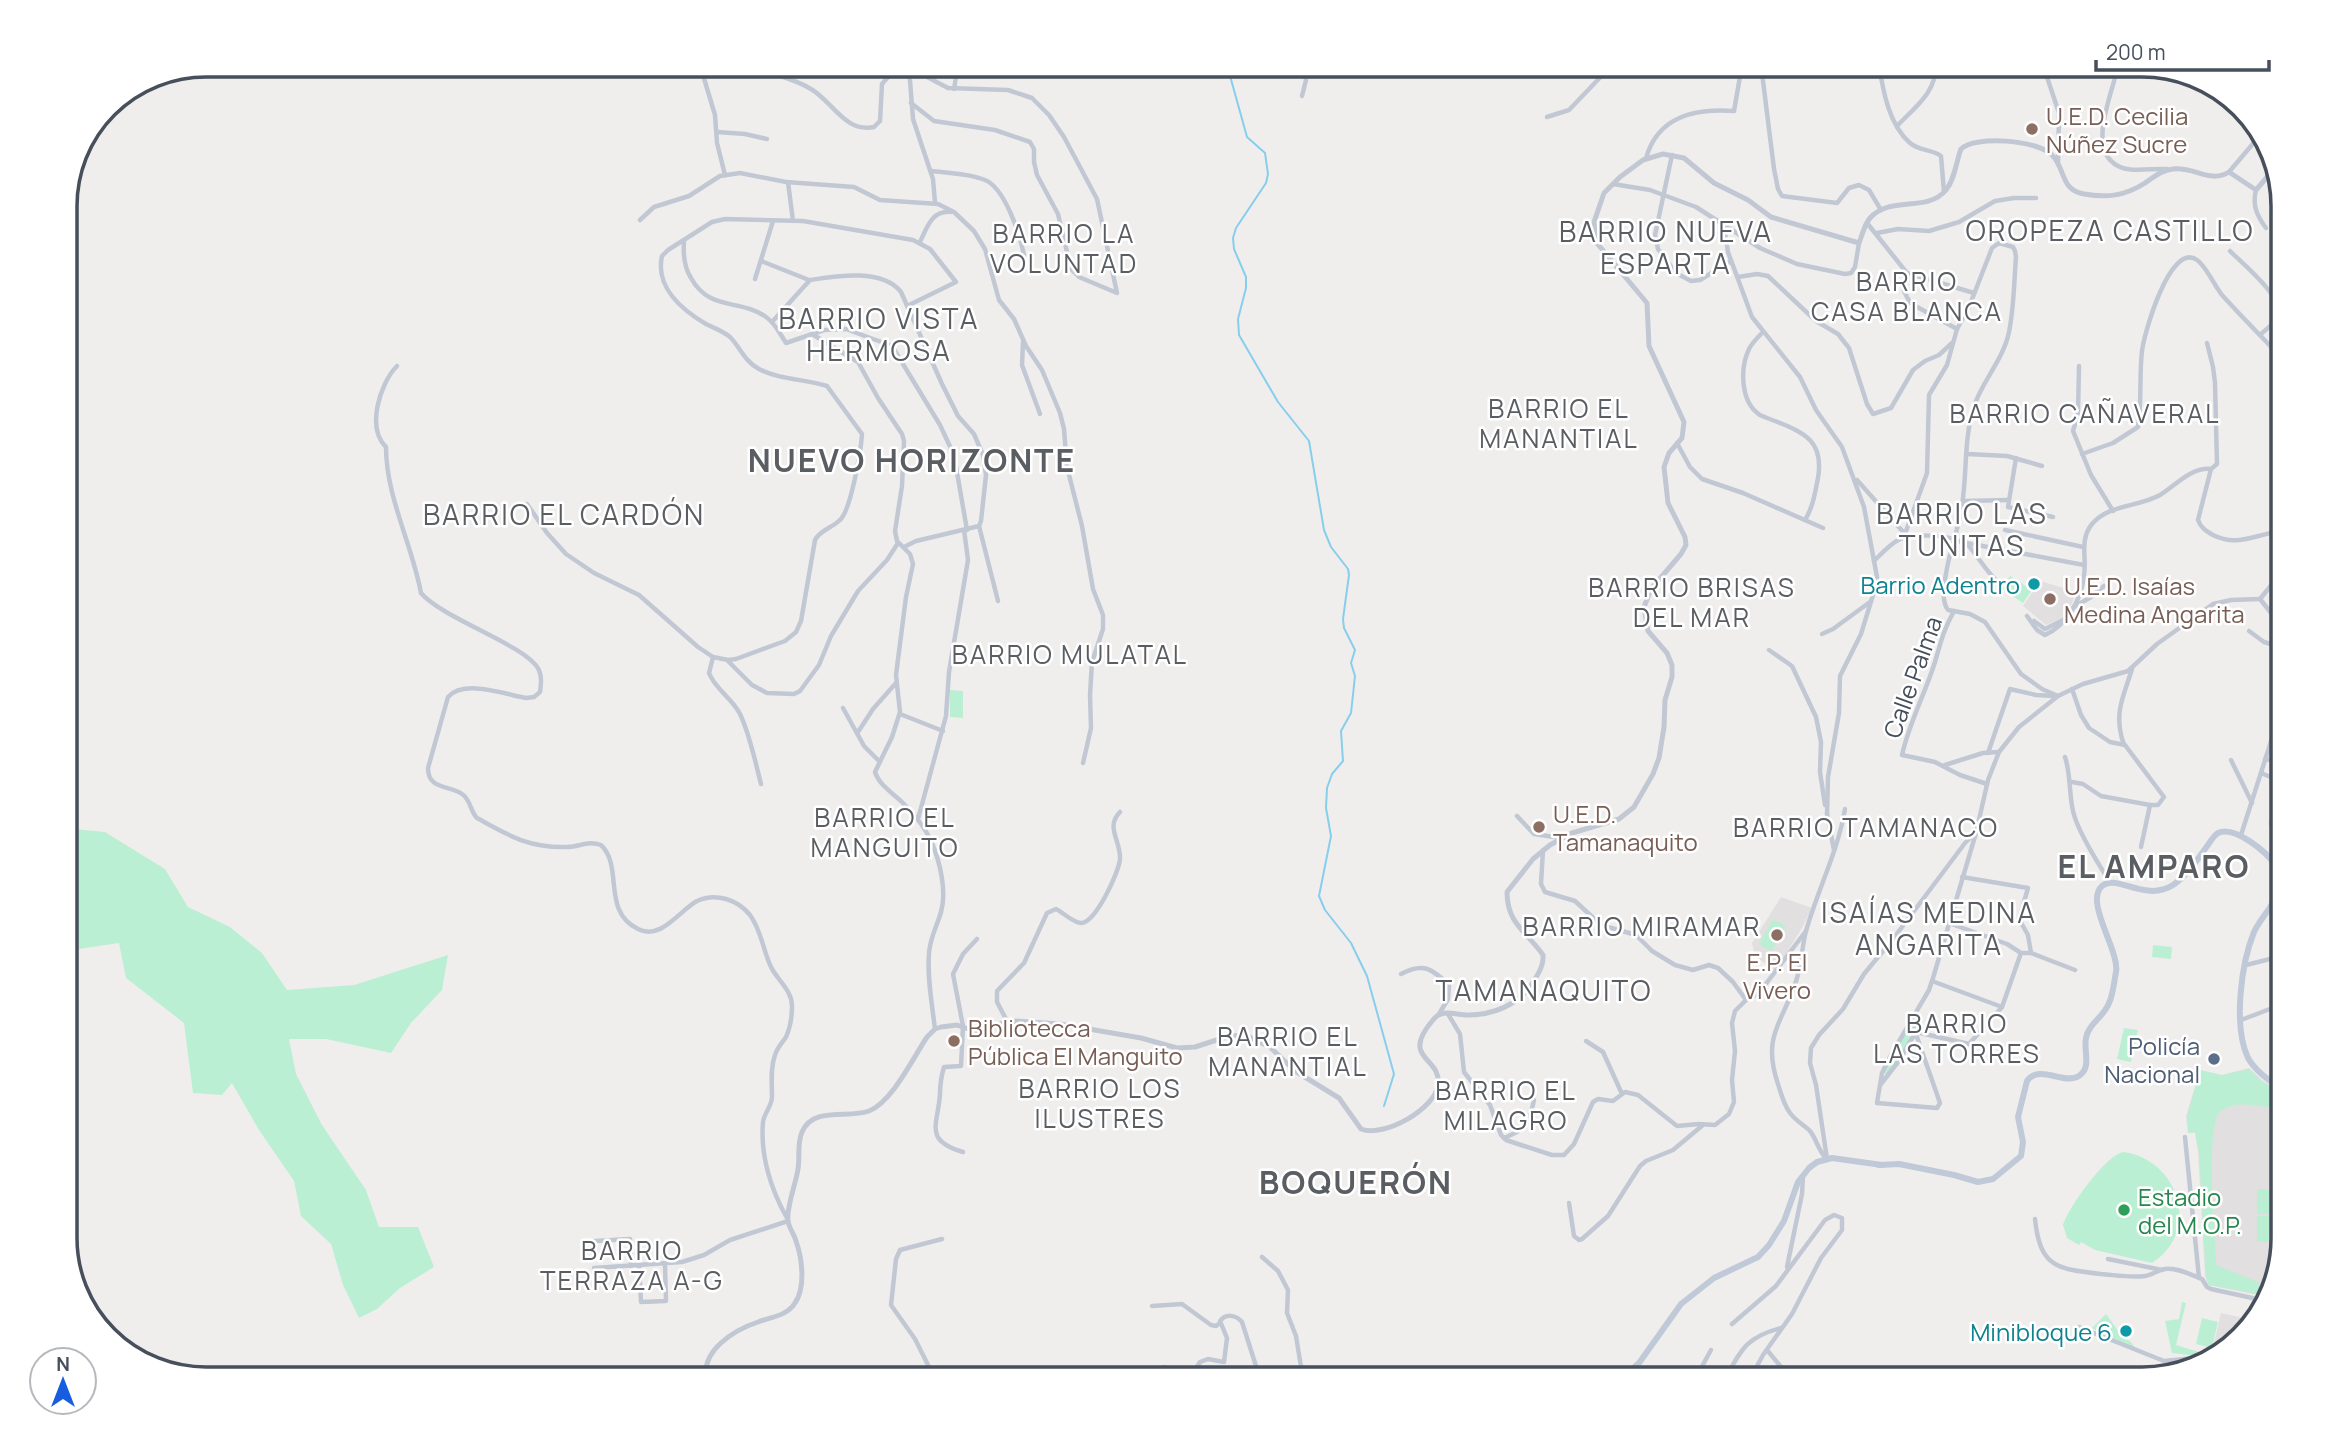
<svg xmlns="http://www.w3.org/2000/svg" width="2348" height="1444" viewBox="0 0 2348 1444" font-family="Manrope,sans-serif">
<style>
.education{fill:#e1dfdf}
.green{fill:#bbefd4}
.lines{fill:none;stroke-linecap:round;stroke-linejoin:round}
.stream{stroke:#87ceec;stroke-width:2}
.minor{stroke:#c1c8d3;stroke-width:4.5}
.tertiary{stroke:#c1c8d3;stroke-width:5}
.secondary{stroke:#c0c9d7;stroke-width:6}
.education-dot{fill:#8d6e63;stroke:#fff;stroke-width:2.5}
.culture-dot{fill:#0f9aa8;stroke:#fff;stroke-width:2.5}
.service-dot{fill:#5c6f8a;stroke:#fff;stroke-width:2.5}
.leisure-dot{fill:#2e9e5b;stroke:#fff;stroke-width:2.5}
.labels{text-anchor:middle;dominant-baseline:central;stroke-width:5;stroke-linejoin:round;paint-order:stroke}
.education-label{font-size:24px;fill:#785e54;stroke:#fff;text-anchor:start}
.culture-label{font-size:24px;fill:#0d838f;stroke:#fff;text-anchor:end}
.street-label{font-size:24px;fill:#464f5b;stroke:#fff}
.service-label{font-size:24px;fill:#4e5e75;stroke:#fff;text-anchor:end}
.leisure-label{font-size:24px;fill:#27864d;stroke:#fff;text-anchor:start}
.neighbourhood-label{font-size:26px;letter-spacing:2px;fill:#5a5d62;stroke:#fff}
.quarter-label{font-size:28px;letter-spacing:2px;fill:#5a5d62;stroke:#fff}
.district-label{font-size:32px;font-weight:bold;letter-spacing:2px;fill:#5a5d62;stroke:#fff}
.rim{fill:none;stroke:#464f5b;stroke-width:3.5}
</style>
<rect width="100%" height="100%" fill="#f0eeed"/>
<g class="education">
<polygon points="2040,581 2077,592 2066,616 2046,625 2023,606"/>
<polygon points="1781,897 1812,908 1802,928 1775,971 1755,956 1752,943"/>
<polygon points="2249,1068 2262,1080 2283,1094 2283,1238 2267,1297 2208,1285 2205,1276 2198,1152 2195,1133 2188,1133 2186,1116 2200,1070 2222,1075"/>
<polygon points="2221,1313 2253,1320 2215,1358 2211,1357"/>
</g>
<g class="green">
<polygon points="2010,576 2032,590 2023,603 2002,589"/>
<polygon points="950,690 963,691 963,718 950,717"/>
<polygon points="65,828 105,832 165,869 188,907 230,927 262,953 287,990 354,985 448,955 442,990 411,1023 391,1053 326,1039 289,1039 296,1074 322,1125 366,1190 379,1227 418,1227 434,1267 400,1288 377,1309 359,1318 343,1285 331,1244 301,1216 294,1181 259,1130 232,1083 222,1095 193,1093 184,1023 126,978 119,943 65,951"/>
<polygon points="1773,919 1786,927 1771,951 1759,944"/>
<polygon points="2153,945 2172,947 2171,959 2152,957"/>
<polygon points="2124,1028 2138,1030 2131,1062 2117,1059"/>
<polygon points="1905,1034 1911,1037 1896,1062 1885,1075 1884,1072"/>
<path d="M2249 1069 2261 1081 2283 1095V1111C2264 1107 2231 1097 2217 1115 2206 1156 2215 1224 2216 1265L2270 1287 2268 1296 2209 1285 2206 1276 2199 1152 2195 1132 2188 1133 2187 1116 2200 1070 2222 1075Z"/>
<path d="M2123 1152C2179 1159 2202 1232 2152 1263L2095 1250 2081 1242 2079 1245 2067 1238 2063 1225C2069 1207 2104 1157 2123 1152Z"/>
<rect x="2257" y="1189" width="14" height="25"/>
<rect x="2257" y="1216" width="14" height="26"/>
<polygon points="2182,1302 2186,1303 2176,1345 2199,1352 2197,1356 2172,1353 2165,1321 2179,1319"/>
<polygon points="2106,1314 2124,1339 2130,1341 2136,1349 2092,1328"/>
<polygon points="2202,1318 2218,1322 2212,1348 2196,1344"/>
</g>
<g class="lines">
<polyline class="stream" points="1227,65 1247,137 1265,153 1268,174 1266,183 1236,228 1233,238 1234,249 1246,277 1246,288 1238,319 1239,335 1278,402 1309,441 1324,530 1331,547 1348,569 1349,575 1343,619 1344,628 1355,650 1351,663 1355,676 1351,713 1341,731 1343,761 1332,774 1327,788 1326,808 1331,836 1319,896 1325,910 1351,943 1367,976 1394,1074 1384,1106"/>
<g class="minor">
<polyline points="700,65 715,115 717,143 725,175"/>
<path d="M748 65C769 74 792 77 811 89 833 102 845 133 874 127L880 121 882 84 888 77 903 69H912L948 88 1008 90 1032 98 1049 115 1064 137 1097 199 1117 293 1079 277 1071 269 1058 214 1037 175 1034 162V149L1030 142 995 130 934 121 911 103"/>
<polyline points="1761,65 1774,169 1778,189 1782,196 1837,203 1849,188 1859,185 1869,190 1881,210"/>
<path d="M1879 65C1883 91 1889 125 1910 143 1919 151 1932 149 1941 156L1944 192"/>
<polyline points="2043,65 2059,113 2058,164"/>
<path d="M2118 65C2114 91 2085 149 2118 166 2130 173 2153 168 2167 169"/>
<polyline points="909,68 913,119 933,179 935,203"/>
<polyline points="954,89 958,65"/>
<polyline points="1302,96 1306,80 1305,65"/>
<polyline points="1547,117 1569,110 1612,65"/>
<path d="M1897 126C1915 107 1936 93 1936 65"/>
<polyline points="717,132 745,134 767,139"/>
<polyline points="1672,155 1655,235 1658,249 1676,273 1691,281 1700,280 1731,261"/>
<path d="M1646 158C1658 116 1695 108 1734 111L1742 65"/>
<path d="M931 171C948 173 968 173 985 180 1005 188 1020 235 1024 255"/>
<polyline points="2229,172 2262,133"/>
<polyline points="788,182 793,221"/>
<polyline points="1613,184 1650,190 1696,207 1760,248 1797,264 1845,274 1851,273 1855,267 1859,243"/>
<path d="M2256 190C2252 205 2257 216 2266 228"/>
<polyline points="640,220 654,207 689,196 720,176 740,173 786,182 854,187 880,200 938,204 954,212 974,231 985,249 999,300 1014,319 1026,346 1042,370 1060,413 1064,429 1067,467 1082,526 1093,589 1103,615 1103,629 1092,662 1090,695 1091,728 1083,763"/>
<polyline points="1867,223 1907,273 1974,293"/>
<polyline points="1724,227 1728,252 1752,317 1800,377 1816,410 1842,447 1864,507 1877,577 1877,582 1861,634 1840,676 1839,713 1828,777 1827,815"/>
<polyline points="1877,233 1898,229 1929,231 1959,222 1995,201 2014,198 2036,198"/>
<path d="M684 241C683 254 684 267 691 278 710 312 739 298 766 317 775 323 780 334 786 343L824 330 846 329 892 346 940 425 954 455 967 530"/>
<path d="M920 242C927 227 932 210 951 212"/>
<path d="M2230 251C2242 263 2282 296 2279 314 2277 322 2266 329 2260 335"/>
<polyline points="761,261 809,280"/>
<polyline points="1907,273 1904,291 1910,303 1957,329"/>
<polyline points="1738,277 1757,274 1768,276 1816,321 1838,334 1849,348 1867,404 1873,414 1891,408 1913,370 1925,361 1939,355 1952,343"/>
<polyline points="755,279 773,221"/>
<path d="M772 322 810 280C836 276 882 268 901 292L942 384 958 416 974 434 983 455 986 475 981 521 979 526 916 541 904 547"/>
<path d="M1762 333C1757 338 1752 343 1749 349 1740 368 1740 402 1760 415 1764 417 1770 419 1775 421 1806 433 1824 442 1818 478 1815 493 1813 507 1805 520"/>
<path d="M812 334 858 362 878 398 902 434 904 441 902 486 895 531 897 541 910 554 913 564 906 597 896 675 900 712 892 737 875 772C879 785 894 794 903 803 914 814 926 829 932 843 940 862 947 892 941 912 937 926 930 938 929 953 927 978 932 1004 935 1029"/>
<polyline points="1023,342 1022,365 1040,414"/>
<path d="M2207 343 2213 367 2215 383 2217 464 2211 469 2198 520C2201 528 2206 531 2213 535 2238 548 2258 533 2283 531"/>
<path d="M397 366C380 383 366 428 386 447 386 497 412 544 421 593 443 619 528 646 539 670 542 678 541 684 540 692L534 697 526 698C504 694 464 679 448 697L428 768C428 790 449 785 462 794 471 800 470 811 477 818 510 836 528 848 567 847 580 847 588 840 601 845 624 867 601 911 638 929 661 941 680 910 697 901 716 892 738 900 750 915 762 931 763 952 772 969 779 981 792 991 792 1006 792 1016 790 1028 786 1037 782 1043 777 1048 775 1055 770 1069 772 1083 772 1097 772 1106 764 1113 763 1122 760 1155 771 1190 787 1218"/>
<polyline points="2079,366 2078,414 2073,431 2091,475 2113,511"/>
<polyline points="2281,378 2283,380"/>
<polyline points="1677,443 1690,467 1702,479 1743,493 1823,528"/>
<polyline points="1967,454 2007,456 2042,466"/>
<path d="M2082 454 2113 443 2138 427C2142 402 2139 377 2142 351 2144 334 2170 241 2197 260 2206 266 2214 285 2222 295 2240 315 2259 334 2278 354L2283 357"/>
<polyline points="2016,458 2008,507 2053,517"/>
<polyline points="1857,480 1905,534"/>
<polyline points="1963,501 2009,500"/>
<path d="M527 504 547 533 566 554 594 573 639 595 698 647 713 657 728 660 736 659 785 641 796 632 801 621 815 540C820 530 832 528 840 520 851 510 861 450 862 434L827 386C805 379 780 380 759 369 745 362 740 347 730 337 723 331 714 328 706 324 682 310 655 287 662 256L668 250 712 222 725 219 803 221 913 240 930 249 956 282 907 306"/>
<polyline points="979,526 998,601"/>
<polyline points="2005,530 2083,547"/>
<path d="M1905 534 1927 473 1929 395 1947 365 1957 329 1969 307 1992 248 1999 243 2013 247 2015 251 2016 257C2014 282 2014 308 2009 332 2003 361 1981 382 1973 409 1964 440 1967 474 1962 505 1959 527 1951 547 1947 568 1945 581 1940 599 1948 610L1970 614 1985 622 2021 674 2042 689 2058 696"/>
<path d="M1967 544C1979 557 1986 572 1999 583"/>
<path d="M1874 561C1882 553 1890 544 1900 539 1912 533 1950 535 1961 542L2084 565"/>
<polyline points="2260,599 2283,628"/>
<polyline points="2260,599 2273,583 2283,577"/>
<polyline points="2074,607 2091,597 2104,586"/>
<path d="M1954 611C1943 631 1941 642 1935 662 1925 694 1909 723 1902 755L1935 762 1960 775 1987 784"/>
<path d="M2027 616 2037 630 2045 635C2067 625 2081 600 2084 576 2087 557 2079 540 2092 524 2109 504 2139 507 2160 495 2176 485 2191 467 2211 469"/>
<polyline points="2034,621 2045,629 2065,619"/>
<polyline points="2249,631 2264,642 2283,648"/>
<polyline points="1822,634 1833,629 1870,602"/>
<polyline points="1769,650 1792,666 1816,717 1821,742 1820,772 1825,805"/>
<path d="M713 657 709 673C715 689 732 698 740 714 750 735 755 761 761 784"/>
<polyline points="728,661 752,685 767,693 794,694 800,691 819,665 831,636 858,591 887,560 898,543"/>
<polyline points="843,708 864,746 879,761"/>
<polyline points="900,714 943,731"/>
<polyline points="858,732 873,709 896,683"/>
<path d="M2124 745C2113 714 2123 698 2132 669"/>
<polyline points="1988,753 2010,689 2036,695 2054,696"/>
<path d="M2065 757C2072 778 2068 799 2075 818 2083 841 2098 862 2110 883"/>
<polyline points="2265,759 2283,762"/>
<polyline points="2231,760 2252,803"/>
<polyline points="1945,765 1983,753 1999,752"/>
<polyline points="2261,773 2275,779 2275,801 2271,824 2275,827 2283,829"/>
<polyline points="2072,782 2083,784 2101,796 2150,805 2158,805 2164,797 2125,745 2110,742 2089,728 2081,715 2072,689"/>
<polyline points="1827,814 1834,850"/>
<polyline points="1517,816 1534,834 1561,838"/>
<polyline points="918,819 946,716 949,672 968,560 964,530"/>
<polyline points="2241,835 2275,729"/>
<polyline points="2141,847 2150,805"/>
<polyline points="1543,850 1541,884 1545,892 1575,901 1601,925 1636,935 1652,951 1675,965 1693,970 1709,965 1718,968 1733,982 1746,1000"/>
<polyline points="1962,877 2028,888 2019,919 2028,935 2031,953"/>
<polyline points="1949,923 2007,944 2021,953 2031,953 2075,970"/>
<polyline points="2246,965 2270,959 2283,953"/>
<path d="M1401 974C1424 962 1432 969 1449 985L1448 999 1439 1014"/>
<polyline points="1932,981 2002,1007"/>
<polyline points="1448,1014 1460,1034 1464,1072 1490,1105 1501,1135 1506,1140 1524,1146 1552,1155 1564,1155 1574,1144 1593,1102 1598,1099 1613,1101 1625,1092 1638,1095 1677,1126 1699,1124 1715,1125 1729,1114 1734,1102 1732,1080 1735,1051 1732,1023 1735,1011 1746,1000 1759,993 1806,931"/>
<polyline points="1911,1020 1940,1103 1937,1108 1877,1103 1882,1073 1891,1055 1929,990 1933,978 1976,833 1988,780 1999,752 2019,727 2058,696 2083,684 2128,671 2157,644 2213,604 2231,600 2260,599"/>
<polyline points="2241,1020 2283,1004"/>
<path d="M1007 1021 997 1002V991L1024 963 1047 913 1056 909C1064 913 1072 922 1081 923 1095 924 1119 872 1120 859 1121 841 1105 827 1120 812"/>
<polyline points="1586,1041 1603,1052 1622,1094"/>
<polyline points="1881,1084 1898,1062 1916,1032 1969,1044 2002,1007 2021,953"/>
<polyline points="2185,1137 2199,1278"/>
<path d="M1504 1138C1527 1129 1529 1124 1534 1100"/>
<path d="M963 1152C923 1140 938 1125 940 1094 940 1084 941 1077 944 1067L961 1066 963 1026 953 974 963 954 977 939"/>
<path d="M1826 1158C1818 1150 1817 1140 1810 1131 1804 1125 1796 1121 1790 1113 1784 1105 1781 1094 1778 1084 1761 1034 1784 1022 1797 978 1802 962 1802 946 1806 931 1818 889 1838 851 1845 809"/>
<polyline points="1827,1159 1816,1085 1810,1063 1811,1048 1819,1035 1843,1009 1864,974 1893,939 1965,843 1975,833"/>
<polyline points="1569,1203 1574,1236 1579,1240 1582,1239 1608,1216 1640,1166 1646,1161 1673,1150 1703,1125"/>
<path d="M2035 1219C2040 1267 2056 1269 2101 1274 2115 1275 2130 1278 2145 1276 2152 1275 2158 1270 2165 1269 2176 1267 2192 1275 2202 1279L2207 1287 2211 1289 2266 1301"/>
<polyline points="595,1241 630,1239 631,1266"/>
<polyline points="1262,1257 1278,1271 1288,1290 1287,1313 1296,1336 1303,1379"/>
<polyline points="2108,1259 2162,1270"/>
<polyline points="639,1265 641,1302 666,1301 665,1264"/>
<polyline points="1787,1267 1802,1194 1803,1176"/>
<polyline points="594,1268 682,1262 704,1255 730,1240 788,1221"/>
<polyline points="1152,1306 1182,1304 1211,1325 1216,1326 1220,1323"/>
<polyline points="1732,1324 1776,1286 1825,1220 1834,1215 1842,1218 1842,1230 1821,1258 1792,1314 1763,1355 1750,1379"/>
<polyline points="2079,1327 2164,1361 2194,1358 2210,1361"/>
<polyline points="1767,1350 1791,1379"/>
<polyline points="2171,1361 2177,1370"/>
<polyline points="1164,1367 1199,1378"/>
<polyline points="935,1379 915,1339 891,1305 896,1259 900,1250 942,1239"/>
<path d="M1200 1379 1195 1370 1200 1362 1208 1359 1224 1362 1227 1338 1220 1321C1226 1313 1236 1315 1242 1322L1256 1366 1263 1379"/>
<polyline points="1434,1379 1435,1379"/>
<polyline points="1695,1379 1711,1350"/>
<path d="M1725 1379C1741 1350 1746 1337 1781 1328"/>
</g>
<path class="tertiary" d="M707 1379C700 1351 734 1330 758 1322 771 1317 787 1316 795 1303 806 1287 802 1258 796 1241 794 1234 789 1228 788 1221 786 1208 796 1183 798 1169 800 1157 797 1143 802 1132 813 1106 848 1119 869 1111 892 1102 913 1058 927 1037L935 1029 941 1027 957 1025 971 1030 982 1031 1005 1022 1015 1021 1060 1024 1141 1038 1177 1048 1195 1047 1229 1036 1245 1035 1270 1047 1295 1071 1339 1098 1361 1129C1384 1138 1435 1109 1438 1085 1442 1056 1399 1060 1433 1020 1442 1008 1455 1015 1468 1015 1492 1015 1519 1005 1532 984 1538 974 1544 966 1543 955 1527 932 1507 924 1507 892L1533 859 1550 845 1572 833 1619 819 1634 807 1653 774 1659 758 1664 727 1665 700 1672 677V665L1667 653 1648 631 1644 607 1651 589 1681 554 1686 545 1685 537 1668 503 1664 467 1669 453 1682 438 1684 422 1649 346 1647 303 1596 242 1594 222 1604 193 1620 177 1643 160 1663 154 1684 158 1714 183 1748 200 1771 217 1859 243C1862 236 1864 225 1870 218 1891 195 1927 213 1946 190 1955 179 1956 162 1961 149 1975 135 2038 140 2052 155 2066 169 2060 190 2084 194 2107 198 2125 196 2145 183 2154 177 2162 170 2173 169 2194 166 2210 184 2229 172L2256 190 2274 169"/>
<g class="secondary">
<path d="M1879 1165 1899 1164 1954 1175 1978 1182 1993 1179 2021 1156 2023 1142 2018 1117 2027 1081C2039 1064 2062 1084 2077 1077 2093 1069 2083 1051 2086 1038 2088 1024 2104 1017 2109 1003 2113 995 2114 982 2116 972 2120 951 2084 902 2102 886 2116 873 2145 903 2173 885 2186 876 2196 862 2205 849 2209 844 2213 836 2218 833 2234 825 2267 852 2275 865 2279 871 2279 879 2279 886 2277 903 2261 917 2254 932 2241 964 2233 1026 2248 1058 2256 1072 2269 1081 2283 1089"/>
<polyline points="1621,1379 1639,1363 1681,1304 1714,1278 1758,1257 1769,1245 1784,1221 1798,1182 1809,1168 1817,1162 1832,1158 1882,1165"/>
</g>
</g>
<g class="education-dot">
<circle cx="2032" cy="129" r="7"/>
<circle cx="2050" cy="599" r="7"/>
<circle cx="1539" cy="827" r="7"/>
<circle cx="1777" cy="935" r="7"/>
<circle cx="954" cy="1041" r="7"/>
</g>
<g class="culture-dot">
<circle cx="2034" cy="584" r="7"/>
<circle cx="2126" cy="1331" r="7"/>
</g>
<circle class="service-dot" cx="2214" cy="1059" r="7"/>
<circle class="leisure-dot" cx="2124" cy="1210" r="7"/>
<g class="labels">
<g class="education-label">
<text x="2046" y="115">U.E.D. Cecilia<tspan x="2046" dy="28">Núñez Sucre</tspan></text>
<text x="2064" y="585">U.E.D. Isaías<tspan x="2064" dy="28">Medina Angarita</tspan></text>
<text x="1553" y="813">U.E.D.<tspan x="1553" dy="28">Tamanaquito</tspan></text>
<text x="1777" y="961" text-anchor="middle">E.P. El<tspan x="1777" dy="28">Vivero</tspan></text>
<text x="968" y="1027">Bibliotecca<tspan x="968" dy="28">Pública El Manguito</tspan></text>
</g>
<g class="culture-label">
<text x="2020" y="584">Barrio Adentro</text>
<text x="2112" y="1331">Minibloque 6</text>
</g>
<g class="street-label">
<text transform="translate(1912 677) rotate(-70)">Calle Palma</text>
</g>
<g class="service-label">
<text x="2200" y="1045">Policía<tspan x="2200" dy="28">Nacional</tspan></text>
</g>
<g class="leisure-label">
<text x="2138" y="1196">Estadio<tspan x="2138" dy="28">del M.O.P.</tspan></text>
</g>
<g class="neighbourhood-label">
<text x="1064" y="233">BARRIO LA<tspan x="1064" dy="30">VOLUNTAD</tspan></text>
<text x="1907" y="281">BARRIO<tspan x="1907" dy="30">CASA BLANCA</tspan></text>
<text x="1559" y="408">BARRIO EL<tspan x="1559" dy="30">MANANTIAL</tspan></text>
<text x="2085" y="413">BARRIO CAÑAVERAL</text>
<text x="1692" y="587">BARRIO BRISAS<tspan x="1692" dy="30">DEL MAR</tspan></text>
<text x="1070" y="654">BARRIO MULATAL</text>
<text x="885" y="817">BARRIO EL<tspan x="885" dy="30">MANGUITO</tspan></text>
<text x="1866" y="827">BARRIO TAMANACO</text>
<text x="1642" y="926">BARRIO MIRAMAR</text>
<text x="1957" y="1023">BARRIO<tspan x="1957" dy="30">LAS TORRES</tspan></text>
<text x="1288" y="1036">BARRIO EL<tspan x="1288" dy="30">MANANTIAL</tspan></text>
<text x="1100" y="1088">BARRIO LOS<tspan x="1100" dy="30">ILUSTRES</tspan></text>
<text x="1506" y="1090">BARRIO EL<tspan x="1506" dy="30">MILAGRO</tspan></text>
<text x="632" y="1250">BARRIO<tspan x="632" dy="30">TERRAZA A-G</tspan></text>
</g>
<g class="quarter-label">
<text x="2110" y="230">OROPEZA CASTILLO</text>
<text x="1666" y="231">BARRIO NUEVA<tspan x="1666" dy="32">ESPARTA</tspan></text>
<text x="879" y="318">BARRIO VISTA<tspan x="879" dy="32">HERMOSA</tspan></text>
<text x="1962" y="513">BARRIO LAS<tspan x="1962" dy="32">TUNITAS</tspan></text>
<text x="564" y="514">BARRIO EL CARDÓN</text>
<text x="1929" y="912">ISAÍAS MEDINA<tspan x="1929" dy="32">ANGARITA</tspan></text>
<text x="1544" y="990">TAMANAQUITO</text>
</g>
<g class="district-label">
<text x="912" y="460">NUEVO HORIZONTE</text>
<text x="2154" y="866">EL AMPARO</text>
<text x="1356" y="1182">BOQUERÓN</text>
</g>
</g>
<path d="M0 0H2348V1444H0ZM206 77H2142A129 129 0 0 1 2271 206V1238A129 129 0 0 1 2142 1367H206A129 129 0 0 1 77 1238V206A129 129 0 0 1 206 77Z" fill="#fff" fill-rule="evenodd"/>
<path class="rim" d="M206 77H2142A129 129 0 0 1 2271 206V1238A129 129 0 0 1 2142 1367H206A129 129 0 0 1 77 1238V206A129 129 0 0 1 206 77Z"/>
<g transform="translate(63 1381)"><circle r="33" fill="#ffffff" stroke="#b5b9bd" stroke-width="2"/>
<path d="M0-5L12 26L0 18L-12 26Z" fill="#185de0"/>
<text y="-10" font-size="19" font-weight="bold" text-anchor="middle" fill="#464f5b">N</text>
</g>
<path d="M2096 60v10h173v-10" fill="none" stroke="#464f5b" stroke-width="3.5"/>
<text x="2106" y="60" font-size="21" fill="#464f5b" stroke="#ffffff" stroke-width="5" paint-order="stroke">200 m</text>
</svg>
